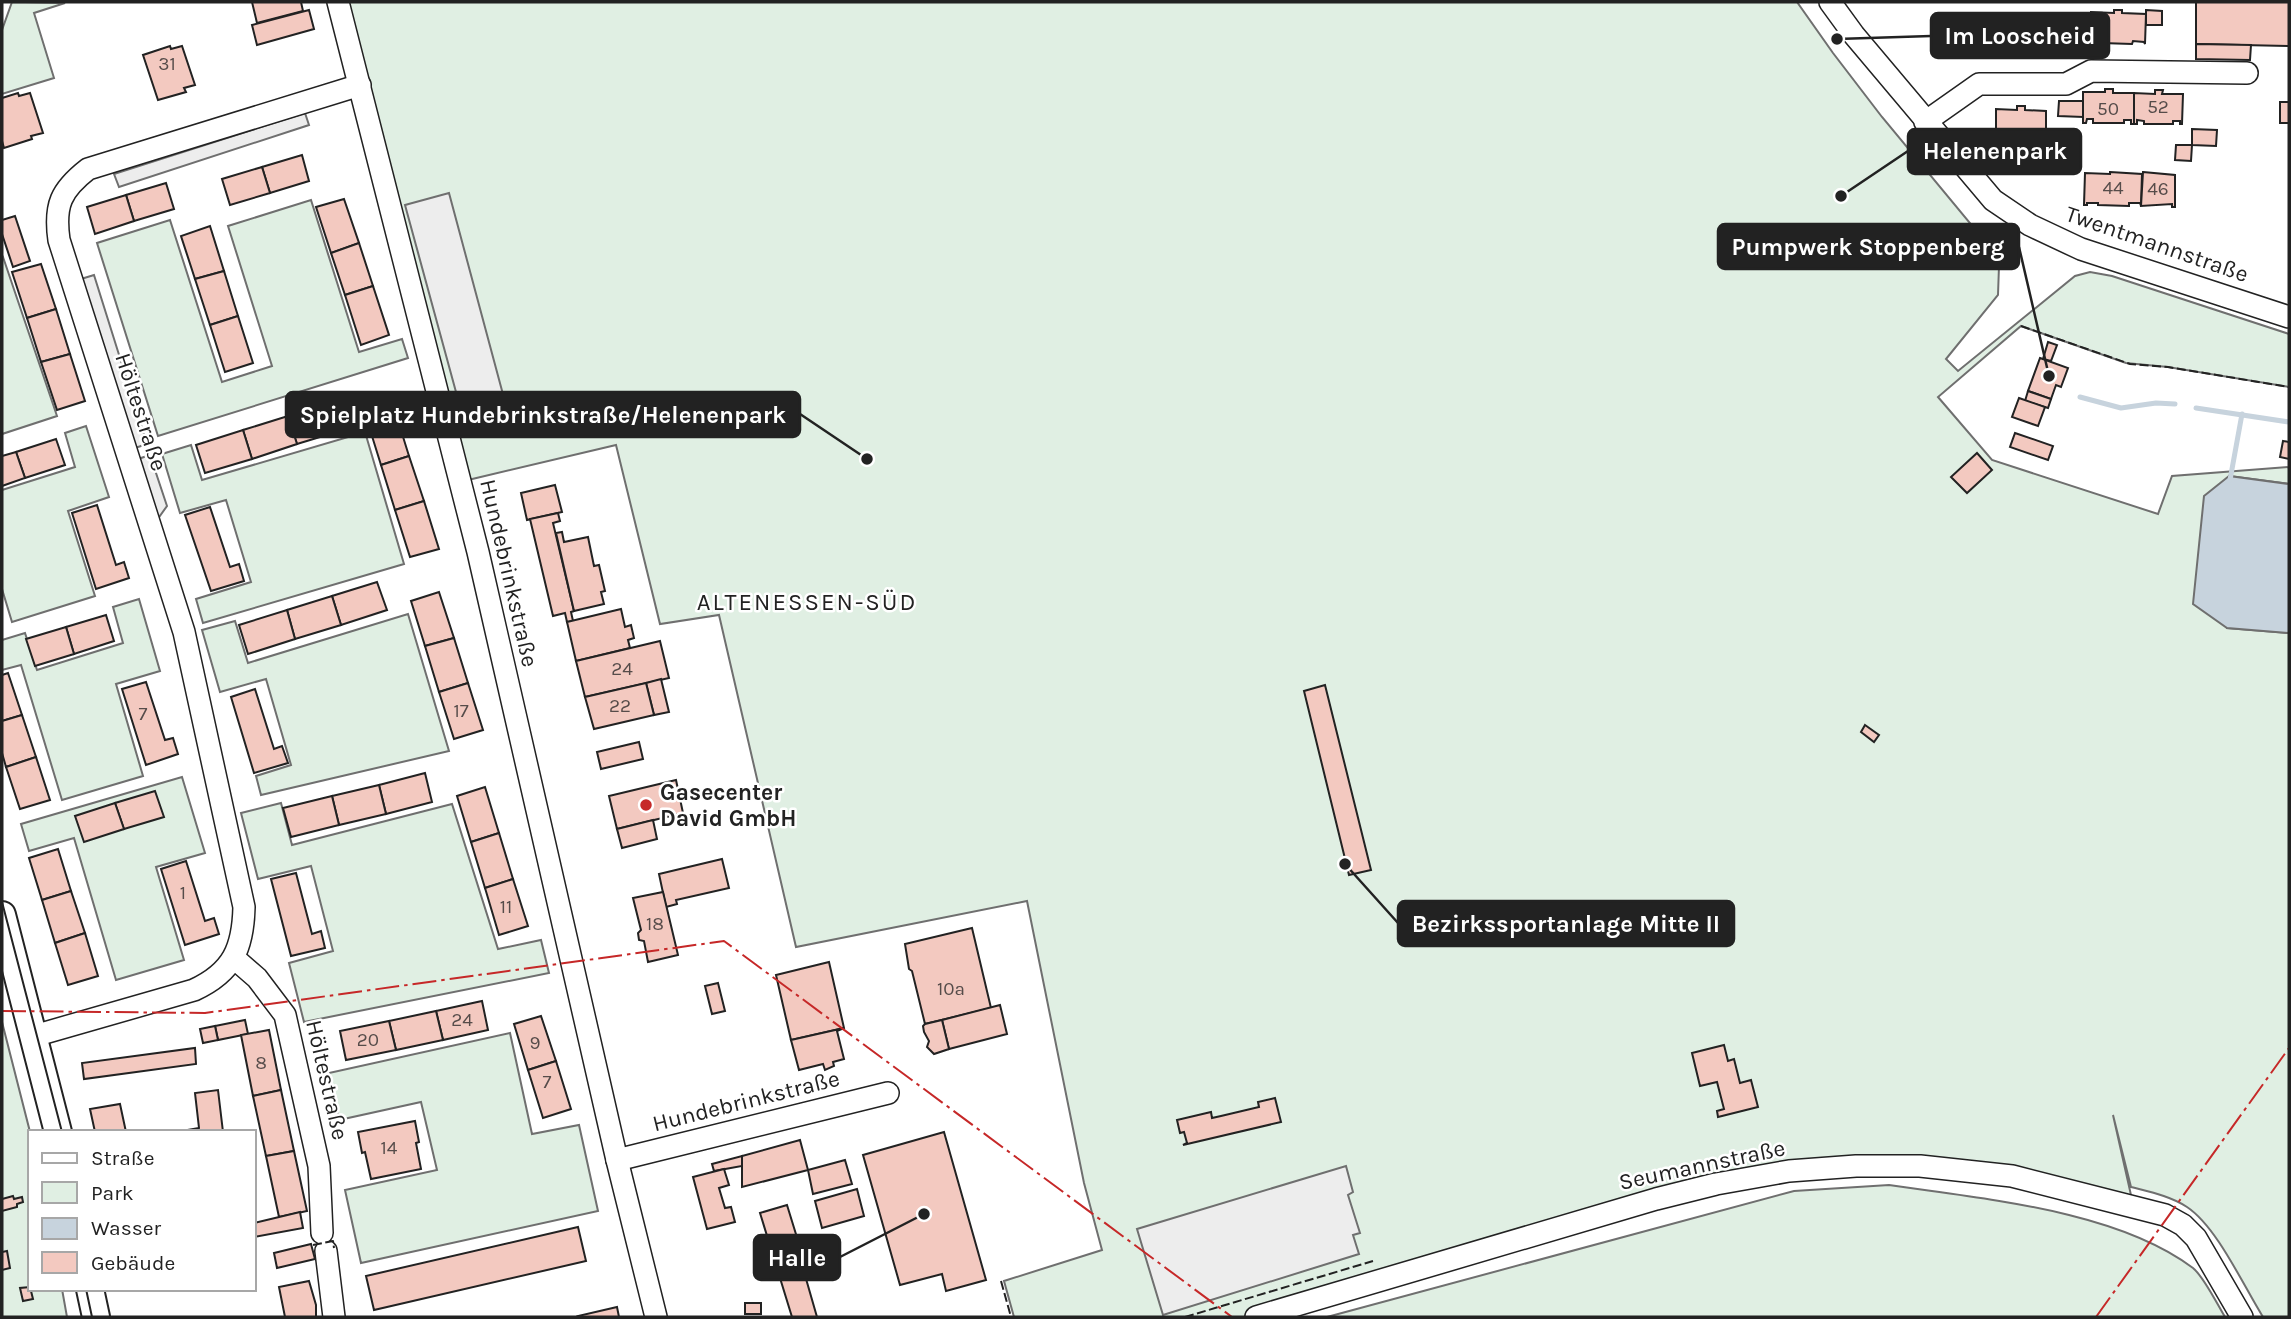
<svg xmlns="http://www.w3.org/2000/svg" width="2291" height="1319" viewBox="0 0 2291 1319" font-family="Karla,sans-serif">
<style>
.green{fill:#e0efe3;stroke:#6f6f6f;stroke-width:2}
.parking{fill:#ededed;stroke:#6f6f6f;stroke-width:2}
.water{fill:#c7d3dd;stroke:#6f6f6f;stroke-width:2}
.lines{fill:none;stroke-linecap:round;stroke-linejoin:round}
.stream{stroke:#c7d3dd;stroke-width:5}
.building{fill:#f3c9c0;stroke:#222;stroke-width:2}
.minor-casing{stroke:#222;stroke-width:24}
.major-casing{stroke:#222;stroke-width:30}
.minor{stroke:#fff;stroke-width:21}
.major{stroke:#fff;stroke-width:26}
.tram{stroke:#222;stroke-width:2}
.fence{stroke:#222;stroke-width:2;stroke-dasharray:9 3.5;stroke-linecap:butt}
.power{stroke:#c62828;stroke-width:2;stroke-dasharray:24 5 3.5 5;stroke-linecap:butt}
.poi-dot{fill:#c62828;stroke:#fff;stroke-width:2.5}
.labels{text-anchor:middle;dominant-baseline:central;stroke-width:5;stroke-linejoin:round;paint-order:stroke}
.number-label{font-size:19px;fill:#564c4a}
.street-label{font-size:23px;fill:#222;stroke:#fff}
.poi-label{font-size:23px;font-weight:bold;fill:#222;stroke:#fff;text-anchor:start}
.neighbourhood-label{font-size:24px;letter-spacing:2px;fill:#222;stroke:#fff}
.leader{fill:none;stroke:#222;stroke-width:2.5}
.callout-dot{fill:#222;stroke:#fff;stroke-width:2.5}
.callout{fill:#222;stroke:#222;stroke-width:2.5}
.callout-label{font-size:24px;text-anchor:middle;font-weight:bold;fill:#fff}
</style>
<rect width="100%" height="100%" fill="#fff"/>
<g class="green">
<polygon points="12,2 65,3 34,13 54,78 2,94 2,30"/>
<path d="M346 2H1797L1833 53 1882 117 1984 240 1999 266 1998 295 1946 359 1958 371 2075 276 2090 272 2112 276 2289 334V387L2168 367 2126 363 2021 326 1938 397 1992 460 2158 514 2172 476 2289 467V484L2229 476 2227 628 2289 633V1317H2263C2243 1285 2217 1227 2187 1207 2170 1196 2150 1192 2131 1187L2113 1115 2133 1204 1858 1163 1485 1243 1245 1317H1014L1004 1281 1102 1250 1084 1183 1027 901 796 947 719 615 660 624 616 445 468 480Z"/>
<polygon points="311,200 359,352 402,339 408,358 158,436 97,243 170,220 222,382 272,366 228,226"/>
<polygon points="3,257 57,416 2,434 2,258"/>
<polygon points="86,426 109,497 68,511 95,596 12,622 2,589 2,490 75,467 65,433"/>
<polygon points="365,432 404,564 203,623 196,599 251,582 226,500 180,513 162,454 191,445 202,480"/>
<polygon points="139,599 160,671 116,684 143,776 62,800 21,665 2,670 2,640 25,633 37,670 123,643 113,607"/>
<polygon points="408,614 449,751 261,795 256,776 291,765 266,679 220,692 202,630 235,621 248,663"/>
<polygon points="182,777 205,853 156,867 184,960 116,980 74,838 29,851 21,824"/>
<polygon points="281,803 292,845 452,804 498,949 541,940 549,973 304,1022 289,963 333,951 311,866 258,879 241,813"/>
<polygon points="2,1022 30,1132 30,1289 62,1289 67,1317 2,1317"/>
<polygon points="510,1033 532,1134 579,1125 598,1211 361,1263 345,1190 437,1170 421,1102 339,1120 329,1073"/>
<path d="M1889 1185C1983 1199 2116 1210 2193 1268 2204 1277 2217 1304 2225 1317H1327L1794 1191Z"/>
</g>
<g class="parking">
<polygon points="305,113 309,125 119,187 114,174"/>
<polygon points="449,193 508,413 465,425 405,205"/>
<polygon points="94,275 147,444 135,448 81,279"/>
<polygon points="150,455 167,506 157,520 138,459"/>
<polygon points="1346,1166 1353,1192 1348,1195 1360,1233 1353,1235 1359,1254 1163,1315 1137,1229"/>
</g>
<polygon class="water" points="2229,476 2289,484 2289,633 2227,628 2193,604 2204,496"/>
<g class="lines">
<g class="stream">
<polyline points="2080,397 2121,408 2156,403 2175,404"/>
<polyline points="2196,408 2289,422"/>
<polyline points="2230,480 2242,414"/>
</g>
</g>
<g class="building">
<polygon points="252,2 301,2 303,11 257,23"/>
<polygon points="2196,2 2289,2 2289,46 2196,44"/>
<polygon points="309,10 314,29 257,45 252,25"/>
<polygon points="2114,10 2122,10 2122,13 2146,14 2145,44 2144,42 2133,41 2132,44 2102,43 2102,40 2092,40 2090,43 2091,12 2114,13"/>
<polygon points="2146,10 2162,11 2162,25 2146,25"/>
<polygon points="2196,44 2251,45 2250,60 2196,59"/>
<polygon points="170,46 171,49 182,46 195,85 184,88 186,92 158,100 143,55"/>
<polygon points="2105,89 2113,89 2113,93 2134,93 2134,124 2131,124 2131,120 2124,120 2124,123 2093,123 2093,119 2087,119 2086,123 2083,123 2083,92 2105,92"/>
<polygon points="2155,90 2163,90 2162,94 2183,94 2182,124 2180,124 2180,121 2173,121 2173,124 2144,124 2144,121 2137,120 2137,124 2134,124 2134,93 2155,94"/>
<polygon points="18,93 19,96 30,93 43,133 31,136 32,139 4,148 2,141 2,98"/>
<polygon points="2059,101 2083,101 2083,117 2058,116"/>
<rect x="2280" y="102" width="9" height="21"/>
<polygon points="2017,106 2025,106 2025,110 2046,111 2046,142 2043,142 2043,138 2036,138 2036,142 2007,141 2007,137 1998,137 1996,141 1996,109 2017,110"/>
<polygon points="2192,129 2217,130 2216,146 2192,145"/>
<polygon points="2176,145 2192,145 2191,161 2175,160"/>
<polygon points="302,155 309,181 270,193 262,167"/>
<polygon points="262,167 270,193 230,205 222,179"/>
<polygon points="2110,172 2142,174 2141,206 2140,203 2129,203 2129,206 2098,205 2098,203 2087,203 2087,205 2084,205 2085,173 2110,174"/>
<polygon points="2143,172 2175,175 2175,207 2172,207 2172,204 2141,206"/>
<polygon points="166,183 174,209 134,221 126,195"/>
<polygon points="126,195 134,221 95,234 87,207"/>
<polygon points="344,199 359,243 331,253 316,207"/>
<polygon points="15,216 30,261 13,267 2,234 2,220"/>
<polygon points="210,226 224,271 195,279 181,236"/>
<polygon points="359,243 373,286 345,295 331,253"/>
<polygon points="41,264 56,309 27,318 12,272"/>
<polygon points="224,271 238,316 210,325 195,279"/>
<polygon points="373,286 389,335 361,345 345,295"/>
<polygon points="56,309 70,354 41,362 27,318"/>
<polygon points="238,316 253,363 225,372 210,325"/>
<polygon points="2048,342 2057,345 2051,361 2043,359"/>
<polygon points="70,354 85,401 57,410 41,362"/>
<polygon points="2040,358 2068,368 2061,387 2056,385 2051,399 2028,391"/>
<polygon points="2028,391 2051,399 2048,408 2025,401"/>
<polygon points="2019,398 2045,407 2038,426 2012,417"/>
<polygon points="334,401 343,430 297,444 288,416"/>
<polygon points="395,411 409,456 381,465 367,420"/>
<polygon points="288,416 297,444 252,459 243,430"/>
<polygon points="243,430 252,459 205,473 196,445"/>
<polygon points="2015,433 2053,446 2048,460 2010,447"/>
<polygon points="56,439 65,465 25,478 16,452"/>
<polygon points="2283,441 2289,442 2289,459 2280,457"/>
<polygon points="16,452 25,478 2,486 2,456"/>
<polygon points="1977,453 1992,470 1967,493 1951,477"/>
<polygon points="409,456 424,501 395,510 381,465"/>
<polygon points="555,485 562,512 527,520 521,493"/>
<polygon points="424,501 439,549 410,557 395,510"/>
<polygon points="97,505 116,565 124,562 129,578 96,589 72,513"/>
<polygon points="210,507 230,567 239,564 244,581 211,591 185,515"/>
<polygon points="558,513 560,521 553,523 574,611 571,612 573,621 567,622 565,613 553,616 530,519"/>
<polygon points="562,532 564,542 588,537 594,566 599,565 605,591 601,592 604,604 574,611 556,533"/>
<polygon points="377,582 387,610 341,625 332,596"/>
<polygon points="439,592 454,638 425,646 411,601"/>
<polygon points="332,596 341,625 295,639 287,610"/>
<polygon points="621,609 625,627 631,625 634,638 628,640 630,648 576,661 567,622"/>
<polygon points="287,610 295,639 248,654 239,625"/>
<polygon points="106,615 114,641 74,654 66,627"/>
<polygon points="66,627 74,654 35,666 26,639"/>
<polygon points="454,638 468,683 439,692 425,646"/>
<polygon points="660,641 669,678 585,697 576,661"/>
<polygon points="8,673 22,715 2,721 2,675"/>
<polygon points="661,679 669,712 654,715 646,683"/>
<polygon points="146,682 165,740 173,738 178,754 146,765 122,689"/>
<polygon points="468,683 483,730 454,739 439,692"/>
<polygon points="646,683 654,715 594,729 585,697"/>
<polygon points="1325,685 1371,870 1349,875 1304,691"/>
<polygon points="255,689 274,749 282,746 288,763 254,773 231,697"/>
<polygon points="22,715 36,757 6,767 2,753 2,721"/>
<polygon points="1865,725 1879,735 1874,742 1861,732"/>
<polygon points="639,742 643,759 601,769 597,752"/>
<polygon points="36,757 50,800 20,809 6,767"/>
<polygon points="425,773 432,802 386,814 379,785"/>
<polygon points="676,780 683,813 617,829 609,796"/>
<polygon points="379,785 386,814 339,825 332,796"/>
<polygon points="485,787 499,833 471,842 457,796"/>
<polygon points="155,791 164,817 124,829 115,803"/>
<polygon points="332,796 339,825 291,837 283,808"/>
<polygon points="115,803 124,829 84,842 75,816"/>
<polygon points="653,820 657,839 622,848 617,829"/>
<polygon points="499,833 513,879 485,888 471,842"/>
<polygon points="58,849 71,891 42,900 29,858"/>
<polygon points="722,859 729,888 676,900 677,904 666,907 659,874"/>
<polygon points="186,861 205,921 214,918 219,934 185,945 161,869"/>
<polygon points="296,873 312,934 321,931 325,948 291,956 271,879"/>
<polygon points="513,879 528,926 499,935 485,888"/>
<polygon points="71,891 85,933 55,943 42,900"/>
<polygon points="663,892 678,955 648,962 644,941 639,940 638,933 641,930 633,898"/>
<polygon points="972,928 991,1008 925,1024 912,971 909,969 905,944"/>
<polygon points="85,933 98,976 68,985 55,943"/>
<polygon points="829,962 844,1028 791,1040 776,975"/>
<polygon points="718,983 725,1011 712,1014 705,986"/>
<polygon points="482,1001 488,1030 443,1040 436,1011"/>
<polygon points="1000,1005 1007,1034 949,1049 942,1020"/>
<polygon points="436,1011 443,1040 396,1050 389,1021"/>
<polygon points="541,1016 556,1061 528,1070 514,1024"/>
<polygon points="245,1020 248,1034 218,1040 215,1026"/>
<polygon points="942,1020 949,1049 934,1054 927,1047 929,1041 924,1032 923,1026 925,1024"/>
<polygon points="389,1021 396,1050 346,1060 340,1031"/>
<polygon points="215,1026 218,1040 203,1043 200,1029"/>
<polygon points="844,1028 837,1031 844,1059 833,1062 834,1066 825,1070 823,1064 799,1070 791,1040"/>
<polygon points="269,1030 281,1090 253,1096 241,1035"/>
<polygon points="1724,1045 1728,1061 1734,1059 1740,1083 1751,1080 1758,1107 1718,1117 1717,1111 1724,1109 1717,1082 1700,1086 1692,1053"/>
<polygon points="195,1048 196,1064 84,1079 82,1063"/>
<polygon points="556,1061 571,1109 543,1118 528,1070"/>
<polygon points="218,1090 223,1132 176,1132 199,1128 195,1093"/>
<polygon points="281,1090 294,1151 266,1156 253,1096"/>
<polygon points="1275,1098 1281,1122 1183,1145 1187,1143 1184,1132 1180,1133 1177,1120 1211,1112 1212,1118 1221,1116 1259,1107 1258,1102"/>
<polygon points="120,1104 126,1132 95,1132 90,1109"/>
<polygon points="415,1121 419,1142 416,1143 421,1169 371,1179 365,1152 362,1153 358,1132"/>
<polygon points="944,1132 986,1280 946,1291 942,1274 900,1285 863,1155"/>
<polygon points="800,1140 808,1170 742,1187 742,1156"/>
<polygon points="294,1151 307,1211 279,1217 266,1156"/>
<polygon points="742,1156 742,1166 714,1171 712,1164"/>
<polygon points="845,1160 852,1184 813,1194 808,1170"/>
<polygon points="724,1169 729,1185 719,1188 725,1208 731,1207 735,1222 707,1229 693,1177"/>
<polygon points="857,1189 864,1216 822,1228 815,1201"/>
<polygon points="13,1196 14,1199 22,1197 23,1202 17,1204 17,1207 2,1211 2,1199"/>
<polygon points="787,1205 799,1244 796,1244 817,1317 792,1317 760,1213"/>
<polygon points="300,1212 303,1228 254,1237 254,1223"/>
<polygon points="578,1227 586,1261 374,1310 366,1276"/>
<polygon points="311,1244 315,1259 277,1268 274,1253"/>
<polygon points="7,1251 10,1268 2,1270 2,1252"/>
<polygon points="309,1281 316,1305 316,1317 285,1317 279,1287"/>
<polygon points="30,1287 33,1299 23,1301 20,1288"/>
<rect x="745" y="1303" width="16" height="11"/>
<polygon points="617,1307 619,1317 579,1317 578,1316"/>
</g>
<g class="lines">
<defs>
<g id="minor">
<polyline points="338,2 478,552 617,1160 656,1317"/>
<polyline points="1830,2 1854,35 1993,200 2030,225 2081,249 2289,317"/>
<polyline points="1925,122 1979,84 2066,84 2091,71 2247,73"/>
<polyline points="234,958 257,978 285,1015 319,1166 322,1233"/>
<path d="M34 1036 194 990C233 972 243 948 244 907L184 632 59 240C54 205 61 190 88 169L360 85"/>
<polyline points="617,1160 888,1093"/>
<polyline points="326,1251 334,1317"/>
<polyline points="1256,1317 1656,1199 1716,1184 1789,1171 1856,1166 1920,1166 2012,1176 2165,1215 2183,1225 2196,1238 2242,1317"/>
</g>
<g id="major">
<polyline points="2,915 58,1132"/>
<polyline points="90,1289 96,1317"/>
</g>
</defs>
<use href="#minor" class="minor-casing"/>
<use href="#major" class="major-casing"/>
<use href="#minor" class="minor"/>
<use href="#major" class="major"/>
<g class="tram">
<polyline points="2,902 62,1132"/>
<polyline points="86,1289 92,1317"/>
</g>
<g class="fence">
<polyline points="2021,326 2130,364 2168,367 2289,387"/>
<polyline points="313,1245 333,1241 334,1248"/>
<polyline points="1001,1281 1011,1317"/>
<polyline points="1185,1317 1373,1261"/>
</g>
<g class="power">
<polyline points="2,1011 205,1013 724,941 1232,1317"/>
<polyline points="2096,1317 2289,1048"/>
</g>
</g>
<circle class="poi-dot" cx="646" cy="805" r="7"/>
<g class="labels">
<g class="number-label">
<text x="167" y="64">31</text>
<text x="2158" y="107">52</text>
<text x="2108" y="109">50</text>
<text x="2113" y="188">44</text>
<text x="2158" y="189">46</text>
<text x="622" y="669">24</text>
<text x="620" y="706">22</text>
<text x="461" y="711">17</text>
<text x="143" y="714">7</text>
<text x="183" y="893">1</text>
<text x="506" y="907">11</text>
<text x="655" y="924">18</text>
<text x="951" y="989">10a</text>
<text x="462" y="1020">24</text>
<text x="368" y="1040">20</text>
<text x="535" y="1043">9</text>
<text x="261" y="1063">8</text>
<text x="547" y="1082">7</text>
<text x="389" y="1148">14</text>
</g>
<g class="street-label">
<text transform="translate(2157 244) rotate(19)">Twentmannstraße</text>
<text transform="translate(141 412) rotate(72)">Höltestraße</text>
<text transform="translate(509 573) rotate(77)">Hundebrinkstraße</text>
<text transform="translate(327 1080) rotate(77)">Höltestraße</text>
<text transform="translate(746 1101) rotate(-14)">Hundebrinkstraße</text>
<text transform="translate(1702 1165) rotate(-12)">Seumannstraße</text>
</g>
<g class="poi-label">
<text x="660" y="792">Gasecenter<tspan x="660" dy="26">David GmbH</tspan></text>
</g>
<g class="neighbourhood-label">
<text x="807" y="602">ALTENESSEN-SÜD</text>
</g>
</g>
<path class="leader" d="M1837 39L1931 36M1841 196L1908 151M2049 376L2019 247M867 459L800 414M1345 864L1398 923M924 1214L840 1257"/>
<g class="callout-dot">
<circle cx="1837" cy="39" r="7"/>
<circle cx="1841" cy="196" r="7"/>
<circle cx="2049" cy="376" r="7"/>
<circle cx="867" cy="459" r="7"/>
<circle cx="1345" cy="864" r="7"/>
<circle cx="924" cy="1214" r="7"/>
</g>
<g class="callout">
<rect x="1931" y="13" width="178" height="45" rx="7"/>
<rect x="1908" y="129" width="173" height="45" rx="7"/>
<rect x="1718" y="224" width="301" height="45" rx="7"/>
<rect x="286" y="392" width="514" height="45" rx="7"/>
<rect x="1398" y="901" width="336" height="45" rx="7"/>
<rect x="754" y="1235" width="86" height="45" rx="7"/>
</g>
<g class="callout-label">
<text x="2020" y="44">Im Looscheid</text>
<text x="1995" y="159">Helenenpark</text>
<text x="1868" y="255">Pumpwerk Stoppenberg</text>
<text x="543" y="423">Spielplatz Hundebrinkstraße/Helenenpark</text>
<text x="1566" y="932">Bezirkssportanlage Mitte II</text>
<text x="797" y="1266">Halle</text>
</g>
<rect width="2291" height="1319" fill="none" stroke="#222222" stroke-width="7"/>
<rect x="28" y="1130" width="228" height="161" fill="#ffffff" stroke="#a7a7a7" stroke-width="2"/>
<rect x="42" y="1153" width="35" height="10" fill="#ffffff" stroke="#a7a7a7" stroke-width="2"/>
<text x="91" y="1165" font-size="21" fill="#222222">Straße</text>
<rect x="42" y="1182" width="35" height="21" fill="#e0efe3" stroke="#a7a7a7" stroke-width="2"/>
<text x="91" y="1200" font-size="21" fill="#222222">Park</text>
<rect x="42" y="1218" width="35" height="21" fill="#c7d3dd" stroke="#a7a7a7" stroke-width="2"/>
<text x="91" y="1235" font-size="21" fill="#222222">Wasser</text>
<rect x="42" y="1252" width="35" height="21" fill="#f3c9c0" stroke="#a7a7a7" stroke-width="2"/>
<text x="91" y="1270" font-size="21" fill="#222222">Gebäude</text>
</svg>
